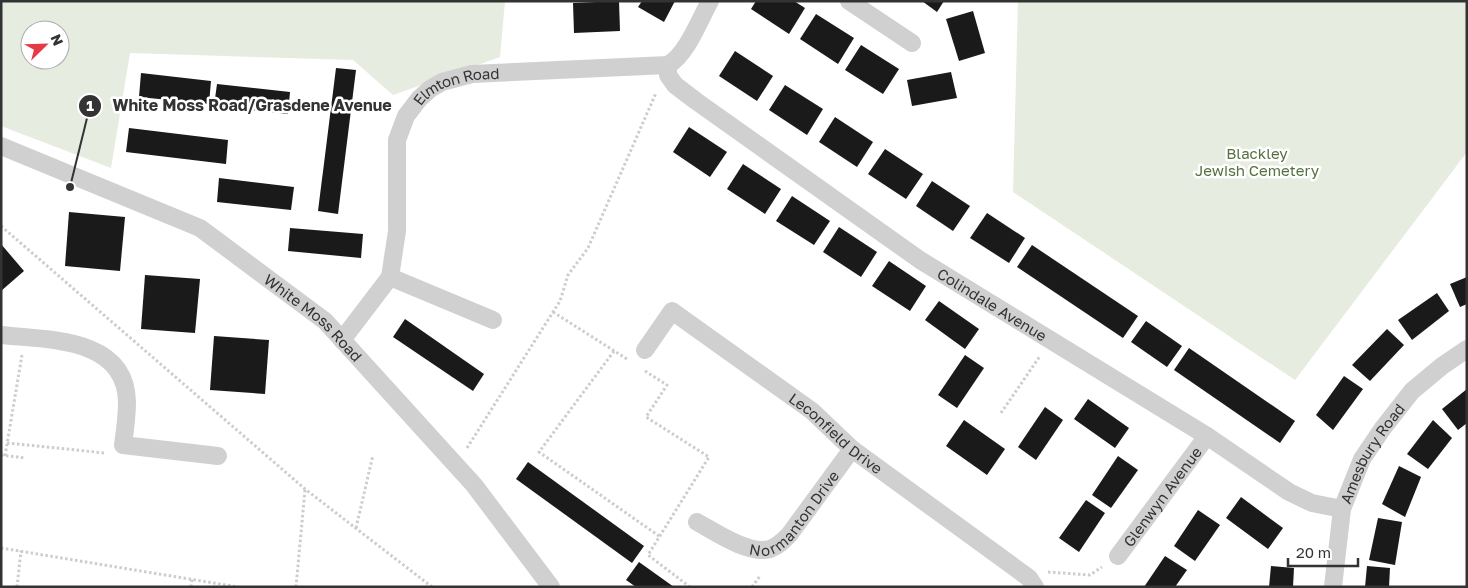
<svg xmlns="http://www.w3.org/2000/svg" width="1468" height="588" viewBox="0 0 1468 588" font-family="'Golos Text',sans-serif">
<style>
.green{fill:#e6ecdf;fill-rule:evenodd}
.building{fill:#1a1a1a}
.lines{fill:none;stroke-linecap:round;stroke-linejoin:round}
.path{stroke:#cdcdcd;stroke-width:3;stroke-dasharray:2.5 2.5;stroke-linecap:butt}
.minor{stroke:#d0d0d0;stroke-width:18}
.labels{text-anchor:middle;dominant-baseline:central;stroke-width:5;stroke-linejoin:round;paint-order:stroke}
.street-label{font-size:15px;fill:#333;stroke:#fff}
.park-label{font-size:15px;fill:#56703f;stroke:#fff}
.leader{fill:none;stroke:#333;stroke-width:2}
.callout-dot{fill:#333;stroke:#fff;stroke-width:2}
.mark-label{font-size:15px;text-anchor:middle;font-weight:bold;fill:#fff}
.callout-label{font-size:16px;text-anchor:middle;font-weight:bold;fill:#333;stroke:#fff;stroke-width:5;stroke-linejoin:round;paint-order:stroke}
</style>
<rect width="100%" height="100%" fill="#fff"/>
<g class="green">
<path d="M1 1H505L500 57 393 95 353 60 130 53 111 168 1 126ZM30 30H60V60H30Z"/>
<polygon points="1018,1 1467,1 1467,152 1295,380 1013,192"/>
</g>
<g class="building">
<polygon points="619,1 620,31 574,33 573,3"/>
<polygon points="642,1 675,1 664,22 638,7"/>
<polygon points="756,1 794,1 805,8 789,34 751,9"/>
<polygon points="922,1 944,1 937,12"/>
<polygon points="973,11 985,53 959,61 946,19"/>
<polygon points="816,14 854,38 838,64 800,39"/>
<polygon points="861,45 899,69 883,94 845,70"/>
<polygon points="735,51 773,76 757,101 719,76"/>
<polygon points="336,68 356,70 338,214 318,211"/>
<polygon points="951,72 957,98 912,106 907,80"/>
<polygon points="141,73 211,81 209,104 139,97"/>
<polygon points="217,84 290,92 288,114 214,106"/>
<polygon points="785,85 823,109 807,135 769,110"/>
<polygon points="835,117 873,142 857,167 819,142"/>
<polygon points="689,127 727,152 710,177 673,152"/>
<polygon points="129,128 228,140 226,164 126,152"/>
<polygon points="885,149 923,174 906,199 868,174"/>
<polygon points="743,164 781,189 765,214 727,189"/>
<polygon points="219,178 294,187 291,210 217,202"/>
<polygon points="932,181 970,206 953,231 916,206"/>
<polygon points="792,196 830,221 814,245 776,221"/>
<polygon points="69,212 125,217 120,271 65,266"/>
<polygon points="987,213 1025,238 1009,263 970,238"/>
<polygon points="839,227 877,252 861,277 823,252"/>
<polygon points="290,228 363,234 361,258 288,251"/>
<polygon points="1,244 24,271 1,291"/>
<polygon points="1032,245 1138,316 1123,338 1017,267"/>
<polygon points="889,261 926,286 910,311 872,286"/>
<polygon points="145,275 200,279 195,333 141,329"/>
<polygon points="1467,277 1467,304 1460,307 1450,284"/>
<polygon points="1437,293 1449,311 1412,340 1398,320"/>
<polygon points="939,301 979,329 965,349 925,320"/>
<polygon points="405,319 484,374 473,391 393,337"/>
<polygon points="1146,321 1182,346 1167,367 1131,342"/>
<polygon points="1387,329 1404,345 1370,381 1352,365"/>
<polygon points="214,336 269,340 265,394 210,390"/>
<polygon points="1189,348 1295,421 1280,443 1174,370"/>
<polygon points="965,355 984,368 957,408 938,395"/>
<polygon points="1344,376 1363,389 1333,430 1316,415"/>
<polygon points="1467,389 1467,423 1458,430 1442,409"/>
<polygon points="1088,399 1129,428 1115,448 1074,419"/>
<polygon points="1045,407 1063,420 1036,460 1018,447"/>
<polygon points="964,420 1005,449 987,475 946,446"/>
<polygon points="1433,420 1452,438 1428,469 1407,454"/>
<polygon points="1118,456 1138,470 1111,508 1092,495"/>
<polygon points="528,462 644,546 632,563 516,479"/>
<polygon points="1399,466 1421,477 1405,517 1382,504"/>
<polygon points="1241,497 1283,528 1268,549 1226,518"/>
<polygon points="1086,500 1105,513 1079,552 1059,538"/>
<polygon points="1198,510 1220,525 1195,561 1174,546"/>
<polygon points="1378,518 1402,522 1395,565 1369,560"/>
<polygon points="1165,556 1187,570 1175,587 1144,587"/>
<polygon points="639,562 674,587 636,587 626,580"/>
<polygon points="1271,566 1294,568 1293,587 1269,587"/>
<polygon points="1367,566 1390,568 1389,587 1365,587"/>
</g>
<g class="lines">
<g class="path">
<polyline points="1,226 305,489 432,587"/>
<polyline points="553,312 627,359"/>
<polyline points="614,351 539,452 659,536"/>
<polyline points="645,371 667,385 646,417 709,457 648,555 690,587"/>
<polyline points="1001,413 1040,356"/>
<polyline points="7,443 105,453"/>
<polyline points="467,448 560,301 568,275 588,248 656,93"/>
<polyline points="1,455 25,458"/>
<polyline points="5,456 22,355"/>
<polyline points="356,528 373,455"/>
<polyline points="1,548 238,587"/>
<polyline points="1048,572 1090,575 1102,567"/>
<polyline points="17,587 21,551"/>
<polyline points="191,587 192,579"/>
<polyline points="296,587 305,490"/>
<polyline points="752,587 760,576"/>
</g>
<g class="minor">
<polyline points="849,1 912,43"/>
<path id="s1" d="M668 65V75L675 85 696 101 920 260 1207 436 1289 492 1312 503 1342 509"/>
<path id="s2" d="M1 146 200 228 325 321 474 485 551 587"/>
<polyline points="390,277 493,320"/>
<path d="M1 335C48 340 126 337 127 402 127 416 125 431 123 445L218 456"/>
<path id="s3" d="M342 340 390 277 397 231V140L406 116 419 99 430 89 442 82 472 74 668 65C687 54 699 21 710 1"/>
<path id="s4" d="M645 350 672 311 812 411 852 449 1029 578 1035 587"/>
<path id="s5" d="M697 522C715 532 749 555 770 549 778 546 783 541 789 535L852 449"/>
<path id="s6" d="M1118 556 1207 436"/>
<path id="s7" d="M1333 587 1342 509 1362 459 1383 428 1412 391 1442 366 1467 349"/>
</g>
</g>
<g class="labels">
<g class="street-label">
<text stroke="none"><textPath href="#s3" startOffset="305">Elmton Road</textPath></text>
<text stroke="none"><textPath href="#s1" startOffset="408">Colindale Avenue</textPath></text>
<text stroke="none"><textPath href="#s2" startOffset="360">White Moss Road</textPath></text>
<text stroke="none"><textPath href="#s4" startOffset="252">Leconfield Drive</textPath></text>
<text stroke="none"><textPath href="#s7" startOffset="142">Amesbury Road</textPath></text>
<text stroke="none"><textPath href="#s6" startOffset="74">Glenwyn Avenue</textPath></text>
<text stroke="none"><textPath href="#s5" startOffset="120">Normanton Drive</textPath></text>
</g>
<g class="park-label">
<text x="1257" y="153">Blackley<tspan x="1257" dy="17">Jewish Cemetery</tspan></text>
</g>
</g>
<path class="leader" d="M70 187L90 106"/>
<g class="callout-dot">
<circle cx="70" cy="187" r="5"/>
<circle cx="90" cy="106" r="12"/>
</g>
<g class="mark-label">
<text x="90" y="111">1</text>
</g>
<g class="callout-label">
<text x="252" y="111">White Moss Road/Grasdene Avenue</text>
</g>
<rect width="1468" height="588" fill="none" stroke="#333333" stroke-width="5"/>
<g transform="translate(45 45) rotate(67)"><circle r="24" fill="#ffffff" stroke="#adadad"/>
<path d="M0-4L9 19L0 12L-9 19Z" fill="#e63946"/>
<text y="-8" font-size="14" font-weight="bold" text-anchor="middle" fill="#333333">N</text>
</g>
<path d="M1288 558v8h70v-8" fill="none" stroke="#333333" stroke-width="2.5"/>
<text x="1296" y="558" font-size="15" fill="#333333" stroke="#ffffff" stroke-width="4" paint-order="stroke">20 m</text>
</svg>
